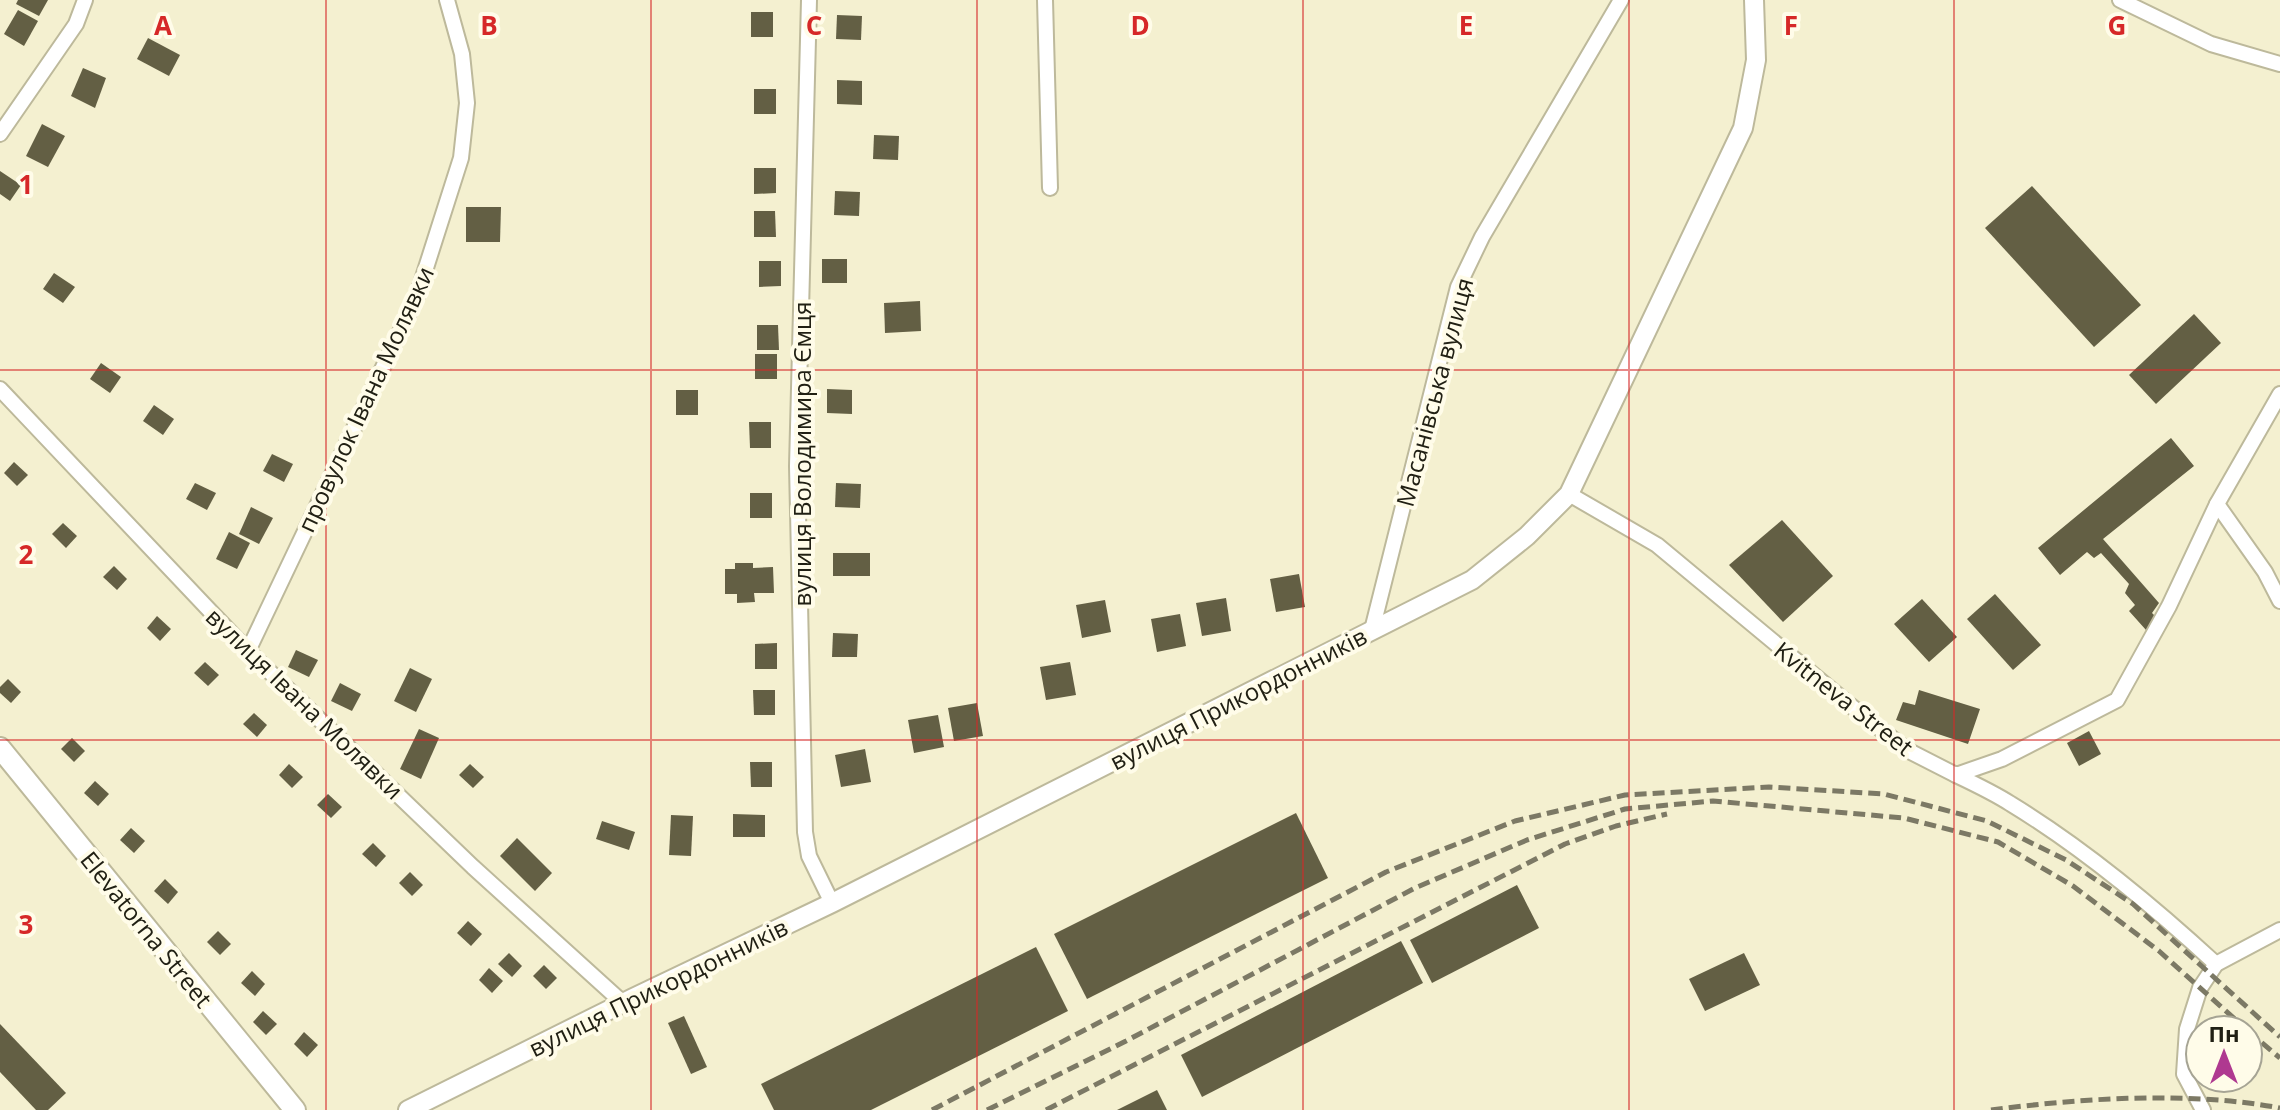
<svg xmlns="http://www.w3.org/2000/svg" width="2280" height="1110" viewBox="0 0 2280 1110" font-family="'Open Sans',sans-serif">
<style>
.building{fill:#635f44}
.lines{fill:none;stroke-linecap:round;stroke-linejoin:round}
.minor-casing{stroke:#bdb99b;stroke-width:18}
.tertiary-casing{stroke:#bdb99b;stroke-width:22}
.secondary-casing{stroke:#bdb99b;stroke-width:24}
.minor{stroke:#fff;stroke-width:14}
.tertiary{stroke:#fff;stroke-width:18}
.secondary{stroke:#fff;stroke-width:20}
.rail{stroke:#7c7965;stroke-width:5;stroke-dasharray:12 6;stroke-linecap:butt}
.grid{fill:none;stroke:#d62828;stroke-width:2;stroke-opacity:0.55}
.labels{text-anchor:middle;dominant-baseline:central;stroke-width:8;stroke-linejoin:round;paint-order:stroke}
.street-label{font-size:24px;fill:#212014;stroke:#fffce9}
.grid-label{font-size:26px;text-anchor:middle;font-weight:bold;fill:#d62828;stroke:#fffce9;stroke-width:8;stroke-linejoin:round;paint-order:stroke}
</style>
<rect width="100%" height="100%" fill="#f4f0d0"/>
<g class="building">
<polygon points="18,0 48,0 39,16 16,4"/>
<polygon points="18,10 38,21 24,46 4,34"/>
<rect x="751" y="12" width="22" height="25"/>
<polygon points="837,15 862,16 861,40 836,39"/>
<polygon points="148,38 180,55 169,76 137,59"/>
<polygon points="83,68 106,78 95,108 71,96"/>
<polygon points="837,80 862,81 862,105 837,104"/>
<rect x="754" y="89" width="22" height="25"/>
<polygon points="42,124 65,136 48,167 26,156"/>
<polygon points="874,135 899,136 898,160 873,159"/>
<polygon points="754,168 776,168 776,193 754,194"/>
<polygon points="0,171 21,185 10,201 0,194"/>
<polygon points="2032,186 2141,305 2094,347 1985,228"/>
<polygon points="835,191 860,192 859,216 834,215"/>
<polygon points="466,207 501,207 500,242 466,242"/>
<polygon points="754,211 775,211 776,237 754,237"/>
<rect x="822" y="259" width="25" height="24"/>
<polygon points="759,261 781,261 781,286 759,287"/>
<polygon points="54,273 75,287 63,303 43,289"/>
<polygon points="920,301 921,331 885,333 884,303"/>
<polygon points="2194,314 2221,343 2156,404 2129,375"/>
<polygon points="757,325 778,325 779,350 757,350"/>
<rect x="755" y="354" width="22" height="25"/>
<polygon points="101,363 121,377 110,393 90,379"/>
<polygon points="827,389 852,390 852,414 827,413"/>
<rect x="676" y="390" width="22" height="25"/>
<polygon points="154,405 174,419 163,435 143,421"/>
<polygon points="749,422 771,422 771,448 750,448"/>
<polygon points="2171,438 2194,466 2103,539 2159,603 2152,613 2156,617 2146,630 2129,611 2135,605 2125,593 2129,584 2101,553 2094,558 2087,552 2060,575 2038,548"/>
<polygon points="272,454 293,464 284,482 263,471"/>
<polygon points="14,462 28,475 17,486 4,473"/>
<polygon points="195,483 216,493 207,510 186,499"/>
<polygon points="836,483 861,484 860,508 835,507"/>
<rect x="750" y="493" width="22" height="25"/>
<polygon points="251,507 273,518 259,544 239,534"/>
<polygon points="1782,520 1833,576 1783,622 1729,565"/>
<polygon points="63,523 77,536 66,548 52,534"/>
<polygon points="229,532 250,543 237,569 216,559"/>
<rect x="833" y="553" width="37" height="23"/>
<polygon points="735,563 753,563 753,568 773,567 774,593 754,593 755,602 737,603 737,594 725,594 725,569 735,569"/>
<polygon points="114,566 127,579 117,590 103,577"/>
<polygon points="1299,574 1305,607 1276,612 1270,579"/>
<polygon points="1995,594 2041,645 2013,670 1967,619"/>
<polygon points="1226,598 1231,631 1202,636 1196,603"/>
<polygon points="1922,599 1957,637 1929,662 1894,624"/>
<polygon points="1105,600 1111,632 1082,638 1076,605"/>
<polygon points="1180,614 1186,646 1157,652 1151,619"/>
<polygon points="157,616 171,629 160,641 147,628"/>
<polygon points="833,633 858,634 857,657 832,657"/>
<polygon points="777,643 777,669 755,669 755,644"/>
<polygon points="296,650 318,660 309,677 288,667"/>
<polygon points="205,662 219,675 208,686 194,673"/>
<polygon points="1070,662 1076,695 1046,700 1040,667"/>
<polygon points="410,668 432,679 416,712 394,701"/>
<polygon points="8,679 21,692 11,703 0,693 0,687"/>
<polygon points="340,683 361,694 352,711 331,701"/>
<polygon points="753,690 775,690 775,715 754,715"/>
<polygon points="1919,690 1980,709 1968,744 1896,720 1903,702 1915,705"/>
<polygon points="977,703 983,736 954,741 948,708"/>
<polygon points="254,713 267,725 257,737 243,724"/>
<polygon points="938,715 944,747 914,753 908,720"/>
<polygon points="419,729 439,738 421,779 400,769"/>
<polygon points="2089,731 2101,754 2079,766 2067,743"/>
<polygon points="72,738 85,751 74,762 61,749"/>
<polygon points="865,749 871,782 841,787 835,755"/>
<polygon points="750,762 772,762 772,787 751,787"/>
<polygon points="289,764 303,777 292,788 279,775"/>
<polygon points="470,764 484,777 473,788 459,775"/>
<polygon points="95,781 109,794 98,806 84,793"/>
<polygon points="328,794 342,807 331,818 317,805"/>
<polygon points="1296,813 1328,878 1087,999 1054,934"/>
<polygon points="733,814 765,815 765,837 733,837"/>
<polygon points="671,815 693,816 691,856 669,855"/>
<polygon points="602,821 635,832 629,850 596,839"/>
<polygon points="131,828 145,841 134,853 120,840"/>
<polygon points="517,838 552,873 535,891 500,856"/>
<polygon points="373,843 386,856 376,867 362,854"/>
<polygon points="410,872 423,885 412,896 399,883"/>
<polygon points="165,879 178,892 168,904 154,891"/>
<polygon points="1517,885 1539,928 1432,983 1410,940"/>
<polygon points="468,921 482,934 471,946 457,933"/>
<polygon points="218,931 231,944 220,955 207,942"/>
<polygon points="1401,941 1423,983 1202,1097 1181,1055"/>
<polygon points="1036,947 1068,1011 871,1110 774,1110 761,1084"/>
<polygon points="509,953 522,966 512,977 498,964"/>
<polygon points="1744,953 1760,985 1705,1011 1689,979"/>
<polygon points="544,965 557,978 546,989 533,976"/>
<polygon points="489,968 503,981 492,993 479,980"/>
<polygon points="252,971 265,984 255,996 241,983"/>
<polygon points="263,1011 277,1024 266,1035 253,1022"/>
<polygon points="684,1016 707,1067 691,1074 668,1023"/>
<polygon points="0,1024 66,1093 48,1110 36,1110 0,1072"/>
<polygon points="304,1032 318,1045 307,1057 294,1044"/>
<polygon points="1157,1090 1167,1110 1117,1110"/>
</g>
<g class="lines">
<defs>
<g id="minor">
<polyline points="809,0 797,466 805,832 809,856 832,903"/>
<polyline points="1045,0 1050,188"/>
<polyline points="2120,0 2211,44 2280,64"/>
<polyline points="0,134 76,24 85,0"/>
<polyline points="0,389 248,651 473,867 623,1003"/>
<polyline points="2280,394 2217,504 2265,572 2280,601"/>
<polyline points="1569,494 1657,545 1846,702 1907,750 1956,775 2002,759 2117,700 2169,606 2217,504"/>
<polyline points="1372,630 1458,287 1482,237 1621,0"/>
<polyline points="248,651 417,296 461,158 467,103 462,54 447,0"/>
<path d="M1956 775C1975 784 1994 793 2011 804 2085 849 2152 905 2216 964"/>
<polyline points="2203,1110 2184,1074 2187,1029 2200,988 2216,964 2280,930"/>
</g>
<polyline id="tertiary" points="408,1110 633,998 832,903 1472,580 1527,536 1569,494 1743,128 1756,60 1754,0"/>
<polyline id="secondary" points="0,748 295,1110"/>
</defs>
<use href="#minor" class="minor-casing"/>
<use href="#tertiary" class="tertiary-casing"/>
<use href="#secondary" class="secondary-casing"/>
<use href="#minor" class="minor"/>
<use href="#tertiary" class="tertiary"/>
<use href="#secondary" class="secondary"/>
<g class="rail">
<polyline points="2248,1031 2280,1058"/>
<polyline points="932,1110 1386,872 1515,821 1625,795 1769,787 1884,794 1987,821 2066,860 2133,904 2280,1037"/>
<polyline points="987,1110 1126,1041 1415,888 1527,840 1625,809 1713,801 1904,818 1998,842 2073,886 2159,951 2247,1030"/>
<polyline points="1046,1110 1565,844 1616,826 1667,814"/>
<path d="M1991 1110C2082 1098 2190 1091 2280 1108"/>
</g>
</g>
<path class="grid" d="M326 0V1110M651 0V1110M977 0V1110M1303 0V1110M1629 0V1110M1954 0V1110M0 370H2280M0 740H2280"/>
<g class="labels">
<g class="street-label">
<text transform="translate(1434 392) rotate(-75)">Масанівська вулиця</text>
<text transform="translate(365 399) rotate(-65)">провулок Івана Молявки</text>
<text transform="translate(801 454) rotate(-90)">вулиця Володимира Ємця</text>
<text transform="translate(1238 698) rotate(-27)">вулиця Прикордонників</text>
<text transform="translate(1844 698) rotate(38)">Kvitneva Street</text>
<text transform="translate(305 703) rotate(44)">вулиця Івана Молявки</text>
<text transform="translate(147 929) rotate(51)">Elevatorna Street</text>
<text transform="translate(658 987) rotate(-26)">вулиця Прикордонників</text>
</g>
</g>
<g class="grid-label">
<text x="163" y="35">A</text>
<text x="489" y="35">B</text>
<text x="814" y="35">C</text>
<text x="1140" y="35">D</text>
<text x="1466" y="35">E</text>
<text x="1791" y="35">F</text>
<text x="2117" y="35">G</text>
<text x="26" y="194">1</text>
<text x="26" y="564">2</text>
<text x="26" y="934">3</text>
</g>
<g transform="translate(2224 1054)"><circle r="38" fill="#fffce9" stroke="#a6a494" stroke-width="2"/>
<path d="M0-6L14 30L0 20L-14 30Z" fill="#af3990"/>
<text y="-12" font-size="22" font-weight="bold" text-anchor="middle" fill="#212014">Пн</text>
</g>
</svg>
